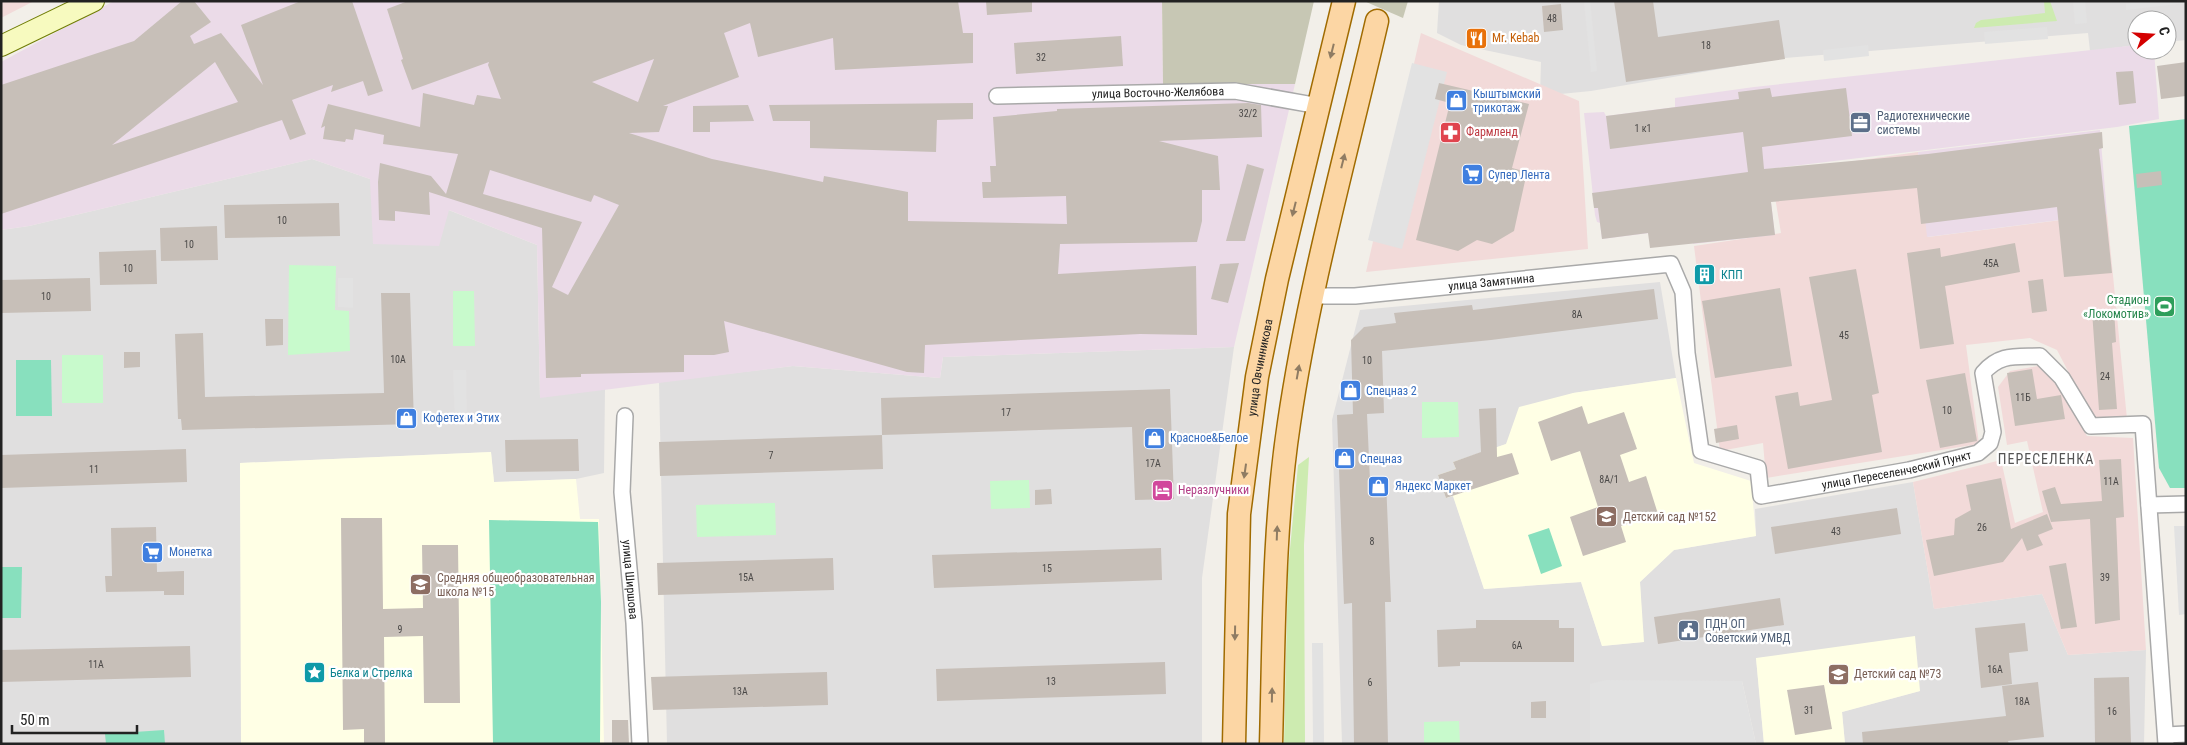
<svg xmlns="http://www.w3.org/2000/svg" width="2187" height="745" viewBox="0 0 2187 745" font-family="'Roboto Condensed',sans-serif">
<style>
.residential{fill:#e0dfdf}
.commercial{fill:#f2dad9}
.industrial{fill:#ebdbe8}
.education{fill:#ffffe5}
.construction{fill:#c7c7b4}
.grass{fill:#cdebb0}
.park{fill:#c8facc}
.pitch{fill:#88e0be}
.parking{fill:#e2e2e2}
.building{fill:#c7bfb8;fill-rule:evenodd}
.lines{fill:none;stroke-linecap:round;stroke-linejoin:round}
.street-casing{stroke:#a9a9a9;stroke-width:18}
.secondary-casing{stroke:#707d05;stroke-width:22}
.primary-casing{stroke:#a06b00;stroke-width:25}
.street{stroke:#fff;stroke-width:15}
.secondary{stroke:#f7fabf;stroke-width:20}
.primary{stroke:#fcd6a4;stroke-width:22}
.oneway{fill:#8f7c63}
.labels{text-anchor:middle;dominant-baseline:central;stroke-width:4.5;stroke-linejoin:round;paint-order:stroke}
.number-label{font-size:10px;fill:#4b4948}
.food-label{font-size:12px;fill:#c56008;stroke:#fff;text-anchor:start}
.street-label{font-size:12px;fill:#222;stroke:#fff}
.shop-label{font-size:12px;fill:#366cbe;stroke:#fff;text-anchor:start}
.service-label{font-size:12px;fill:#4e5e75;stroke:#fff;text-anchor:start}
.health-label{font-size:12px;fill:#be3a42;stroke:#fff;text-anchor:start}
.culture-label{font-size:12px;fill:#0d838f;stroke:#fff;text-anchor:start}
.leisure-label{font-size:12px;fill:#27864d;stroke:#fff;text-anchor:end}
.hotel-label{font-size:12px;fill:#b23c85;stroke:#fff;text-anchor:start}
.education-label{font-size:12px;fill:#785e54;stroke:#fff;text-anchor:start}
.neighbourhood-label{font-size:14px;letter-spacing:1px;fill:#555;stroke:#fff}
</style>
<rect width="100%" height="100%" fill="#f2efe9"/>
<g class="residential">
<polygon points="1439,1 2186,1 2186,40 2167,42 2167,20 2137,20 2137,45 2090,51 2088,33 1785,58 1591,91 1540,96 1541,62 1461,45 1437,33"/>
<polygon points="312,159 370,179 537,245 540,397 605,389 604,473 576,479 494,482 491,452 240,463 242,744 1,744 1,230 29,226"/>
<polygon points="1660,282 1676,378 1573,393 1506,444 1454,462 1456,469 1446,498 1453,496 1484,589 1581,582 1602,646 1643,642 1640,582 1674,550 1756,536 1755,509 1913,482 1934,609 2042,594 2068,655 2146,650 2144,744 1845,744 1842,712 1920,691 1756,658 1764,744 1756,744 1742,681 1590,684 1590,744 1342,744 1332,420 1360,310"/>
<polygon points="1234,347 1202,578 1202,744 667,744 659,382 793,366 940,378 943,357"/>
</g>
<g class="commercial">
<polygon points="1,1 34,1 1,18"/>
<polygon points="1421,33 1579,101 1588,249 1366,272"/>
<polygon points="1918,152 1928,237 2107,214 2127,419 2093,419 2057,350 2030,338 1966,345 1979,444 1766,478 1763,443 1720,451 1694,246 1781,233 1771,173"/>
<polygon points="2038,366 2057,384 2087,436 2133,438 2146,650 2068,655 2042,594 1934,609 1913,482 2001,460 2015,523 2043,512 2027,441 2007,445 1998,387 2010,371"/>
</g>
<g class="industrial">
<polygon points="114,1 1162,1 1163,84 1295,84 1234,347 943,357 940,378 793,366 540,398 537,245 449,210 439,246 373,244 370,179 312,159 29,226 1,230 1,62"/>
<polygon points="2137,45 2137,50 2154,50 2159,119 2117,127 1767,169 1775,235 1693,244 1690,228 1602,239 1600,223 1597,222 1595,215 1584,113 1604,112 1606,116 1675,107 1675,98 1754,87"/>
<polygon points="2100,130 2107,214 1927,237 1918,152"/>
</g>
<g class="education">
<polygon points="1676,378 1694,463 1751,481 1756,536 1674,550 1640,582 1644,642 1602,646 1581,582 1484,589 1453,496 1446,498 1438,475 1456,469 1453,462 1506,444 1519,407 1573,393"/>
<polygon points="491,452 494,482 576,479 580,519 599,519 604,744 241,744 240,463"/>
<polygon points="1915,636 1920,691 1842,712 1845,744 1764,744 1756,658"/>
</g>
<g class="construction">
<polygon points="1162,1 1314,1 1295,84 1163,84"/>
<polygon points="1364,1 1408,1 1403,18"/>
</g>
<g class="grass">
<polygon points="2044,1 2050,1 2057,21 1974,28 1976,23 1981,20 2045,13"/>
<polygon points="1309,457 1304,545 1305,744 1284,744 1288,570 1298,465"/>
</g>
<g class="park">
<polygon points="289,265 336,266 335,310 349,311 350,351 288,355"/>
<polygon points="453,291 474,291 475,346 453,346"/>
<rect x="62" y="355" width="41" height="48"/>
<polygon points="1422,402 1458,402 1459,437 1422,438"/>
<polygon points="1029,480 1030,508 991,509 990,481"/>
<polygon points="775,503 776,535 697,537 696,505"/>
<polygon points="1459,721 1460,744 1424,744 1424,722"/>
</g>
<g class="pitch">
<polygon points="2186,119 2186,488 2170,488 2159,468 2129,126"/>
<polygon points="16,360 51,360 52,416 16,416"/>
<polygon points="489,520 598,522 601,602 600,744 490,744 493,743"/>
<polygon points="1549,528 1562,566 1541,574 1528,535"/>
<polygon points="1,567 22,567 21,618 1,618"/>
<polygon points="164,730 165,744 106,744 105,734"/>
</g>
<g class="parking">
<polygon points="1584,1 1590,1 1597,71 1591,72"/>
<polygon points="2073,1 2085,1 2087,23 2075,24"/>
<polygon points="2146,1 2186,1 2186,3 2126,10 2126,4"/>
<polygon points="2047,27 2048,39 1985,44 1984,32"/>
<polygon points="1868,45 1869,56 1824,61 1823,50"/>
<polygon points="1412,63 1447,72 1402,249 1368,240"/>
<polygon points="338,278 353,278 353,308 338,307"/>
<polygon points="453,370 466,370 467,423 455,423"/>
<polygon points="2174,526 2186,526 2186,614 2179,615"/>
<polygon points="1312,643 1323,643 1324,744 1313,744"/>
<polygon points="1606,680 1742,681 1756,744 1590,744 1590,684"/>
</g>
<g class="building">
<path d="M182 1H194L211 22 190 36 194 44 221 33 263 85 241 25 301 1H352L383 91 368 96 363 81 331 92 333 85 292 100 306 134 290 140 282 120 1 214V85L134 41ZM215 62 238 102 112 145Z"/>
<path d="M408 1H958L963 33H973V63L835 70 833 38 758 57 750 23 724 33 739 77 663 106H668L659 132 629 133 712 159 823 182 824 176 908 192V221L1067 224 1066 196 983 198 982 182H991L990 166H996L993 117 1057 111V109L1248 103 1261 105 1262 137 1159 141 1218 156 1220 190H1202V221L1197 242 1060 244 1058 274 1196 266 1197 335 1140 334 925 345 924 373 907 372 724 321 729 352 714 355H684V372L581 374V377L546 378 542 228 429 192 430 215 395 211V221L379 220 378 182 380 163 431 176 446 194 458 154 383 144 384 135 355 129 353 140 346 139 345 142 323 139 325 126 321 128 328 104 420 127 423 93 474 105 477 95 501 99 488 65 489 62 412 90 401 60 403 59 387 9ZM654 59 638 102 592 82ZM490 170 591 202 594 195 619 205 568 295 552 287 582 222 483 194Z"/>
<polygon points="986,1 1032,1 1032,12 987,15"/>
<polygon points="1614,1 1653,1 1658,37 1779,20 1785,59 1626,82"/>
<polygon points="1561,4 1563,30 1544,32 1542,6"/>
<polygon points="1471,28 1484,32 1480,46 1467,43"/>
<polygon points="1121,36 1123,66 1016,74 1014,43"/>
<polygon points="2186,62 2186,96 2161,99 2157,66"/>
<polygon points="2133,71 2136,103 2119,105 2116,72"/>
<polygon points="1439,83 1529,104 1512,168 1527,172 1514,231 1492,244 1477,240 1458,251 1416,240 1450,103 1435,99"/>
<polygon points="1770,88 1772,97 1846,88 1852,136 1762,147 1764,169 1928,154 2102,132 2103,148 2099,149 2112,273 2064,277 2057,207 1921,224 1917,188 1771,202 1775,235 1650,248 1648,233 1602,239 1598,208 1594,208 1592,193 1748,172 1743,132 1610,149 1606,116 1739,99 1738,92"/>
<polygon points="973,103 973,119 937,120 936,152 810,148 810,121 773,121 769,105"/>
<polygon points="748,105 754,121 710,122 710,132 693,132 693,106"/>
<polygon points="1247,164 1264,169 1245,241 1226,241"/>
<polygon points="2161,171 2162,185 2137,188 2136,174"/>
<polygon points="339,203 340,236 225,238 224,205"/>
<polygon points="217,226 218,260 161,261 160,228"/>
<polygon points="2015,243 2020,272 1945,286 1954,344 1920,349 1907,253 1940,248 1941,257"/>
<polygon points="156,250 157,284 100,285 99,252"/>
<polygon points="1239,263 1228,303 1211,299 1220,264"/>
<polygon points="1856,269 1879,393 1872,395 1882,452 1788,469 1775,396 1798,392 1800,406 1832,400 1809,277"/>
<polygon points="90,278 91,311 1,313 1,280"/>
<polygon points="2043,279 2047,311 2032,313 2028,281"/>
<polygon points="1780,288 1792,366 1715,378 1702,301"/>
<polygon points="1654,289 1658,319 1491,340 1382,351 1384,413 1367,414 1370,481 1386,480 1391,602 1385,602 1388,744 1354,744 1352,603 1344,604 1337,415 1353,414 1351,340 1364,327 1396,323 1394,313 1472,305 1473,310"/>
<polygon points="381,293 410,293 414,424 182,430 181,419 178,419 175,334 203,333 205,397 384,393"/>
<polygon points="2114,309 2116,342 2112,343 2117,409 2099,410 2092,311"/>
<polygon points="265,319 283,319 283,345 266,346"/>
<polygon points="124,352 140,352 140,367 124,368"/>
<polygon points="2032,369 2037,399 2061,395 2065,419 2015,426 2007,373"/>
<polygon points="1965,373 1977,441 1940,448 1926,380"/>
<polygon points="1170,389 1174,499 1135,500 1132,427 882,435 883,469 660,476 659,442 882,435 881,398"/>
<polygon points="1582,406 1588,424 1624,412 1637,449 1620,455 1629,482 1646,476 1658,514 1621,526 1626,542 1583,556 1570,517 1598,507 1580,451 1551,461 1538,422"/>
<polygon points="1496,408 1497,457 1512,453 1519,474 1446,498 1438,475 1456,469 1453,462 1481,452 1479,409"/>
<polygon points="1737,425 1739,439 1716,443 1714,429"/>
<polygon points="578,439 579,471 506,472 505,440"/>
<polygon points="186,449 187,482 1,488 1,455"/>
<polygon points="2121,459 2124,517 2116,518 2120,620 2095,624 2090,519 2051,522 2042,491 2055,487 2061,504 2102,501 2099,460"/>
<polygon points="2001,478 2011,529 2047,514 2053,529 2038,535 2043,545 2027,551 2022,538 2003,562 1934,576 1926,540 1954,535 1955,519 1971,510 1966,485"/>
<polygon points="1051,489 1052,504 1035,505 1035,490"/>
<polygon points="1897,508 1901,534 1775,554 1771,527"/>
<polygon points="341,518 382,518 383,609 423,608 422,545 458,545 460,703 424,703 423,636 384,637 385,744 364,744 364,729 343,730"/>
<polygon points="156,527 157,572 184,571 184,595 164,595 164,591 106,592 105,576 112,576 111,528"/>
<polygon points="1161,548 1162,580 934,588 932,555"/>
<polygon points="833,558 834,590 658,595 657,563"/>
<polygon points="2066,563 2077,627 2061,629 2049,566"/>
<polygon points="1780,598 1784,625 1658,644 1654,617"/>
<polygon points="1476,620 1559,620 1559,628 1574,628 1574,662 1460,662 1460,666 1438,667 1437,630 1476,628"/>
<polygon points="2025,623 2028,651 2009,653 2012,684 1981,688 1975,628"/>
<polygon points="190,646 191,677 1,682 1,650"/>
<polygon points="1165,662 1166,694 937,701 936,669"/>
<polygon points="827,672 828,705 653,710 651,677"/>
<polygon points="2129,677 2131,744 2095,744 2094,678"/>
<polygon points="2038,682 2044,737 2008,741 2009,744 1863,744 1862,732 2006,716 2002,686"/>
<polygon points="1824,685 1832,729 1795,735 1787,690"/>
<polygon points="1546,701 1546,718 1531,718 1531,702"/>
<polygon points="612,720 628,720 629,744 612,744"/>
</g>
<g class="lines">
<defs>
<g id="street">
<path id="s1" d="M997 96 1235 91 1319 106"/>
<path id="s2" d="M1311 296H1355L1671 264 1683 292 1687 353 1701 451 1758 468 1761 496 1909 470 1978 453 1990 443 1993 432 1983 373C2000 353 2016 357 2040 356L2062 378 2091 426 2143 424 2166 744"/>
<path id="s3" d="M625 416 622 492 634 623 640 744"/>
<polyline points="2149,505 2186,504"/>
<polyline points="2166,735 2186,734"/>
</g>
<polyline id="secondary" points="1,46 94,1"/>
<g id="primary">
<path id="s4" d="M1234 744 1239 514 1257 377 1277 279 1344 1"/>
<path d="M1271 744C1274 637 1273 529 1289 423 1309 287 1346 155 1377 21"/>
</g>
</defs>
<use href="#street" class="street-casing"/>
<use href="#secondary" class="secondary-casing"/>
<use href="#primary" class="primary-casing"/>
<use href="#street" class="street"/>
<use href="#secondary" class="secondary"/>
<use href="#primary" class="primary"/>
</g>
<defs><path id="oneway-solid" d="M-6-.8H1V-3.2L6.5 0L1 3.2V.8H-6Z" transform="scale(1.25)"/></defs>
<g class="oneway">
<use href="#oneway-solid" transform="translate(1332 51) rotate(104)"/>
<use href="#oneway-solid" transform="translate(1343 161) rotate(-76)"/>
<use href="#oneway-solid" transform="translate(1294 209) rotate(104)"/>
<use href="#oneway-solid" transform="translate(1298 372) rotate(-80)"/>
<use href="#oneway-solid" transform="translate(1245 471) rotate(98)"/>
<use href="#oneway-solid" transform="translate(1277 533) rotate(-88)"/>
<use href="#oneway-solid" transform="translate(1235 633) rotate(91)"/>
<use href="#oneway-solid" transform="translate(1272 695) rotate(-89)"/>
</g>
<defs>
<symbol id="restaurant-square" viewBox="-11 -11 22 22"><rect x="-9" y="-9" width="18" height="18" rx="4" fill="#e8710a" stroke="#fff"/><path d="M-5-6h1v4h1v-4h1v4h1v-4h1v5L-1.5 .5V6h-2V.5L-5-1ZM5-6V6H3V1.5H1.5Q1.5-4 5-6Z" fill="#fff"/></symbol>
<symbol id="shop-square" viewBox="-11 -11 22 22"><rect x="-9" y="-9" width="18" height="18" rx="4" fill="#3f7fe0" stroke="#fff"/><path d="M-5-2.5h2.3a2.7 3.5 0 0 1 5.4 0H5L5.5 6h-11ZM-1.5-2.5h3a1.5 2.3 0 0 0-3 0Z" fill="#fff"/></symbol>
<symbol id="office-square" viewBox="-11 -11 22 22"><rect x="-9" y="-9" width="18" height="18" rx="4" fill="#5c6f8a" stroke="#fff"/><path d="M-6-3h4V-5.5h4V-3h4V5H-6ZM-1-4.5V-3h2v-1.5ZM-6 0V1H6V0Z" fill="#fff"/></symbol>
<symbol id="pharmacy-square" viewBox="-11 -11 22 22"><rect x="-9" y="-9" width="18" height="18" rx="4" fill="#e0444e" stroke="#fff"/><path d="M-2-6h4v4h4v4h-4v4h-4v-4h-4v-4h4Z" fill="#fff"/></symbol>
<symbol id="supermarket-square" viewBox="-11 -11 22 22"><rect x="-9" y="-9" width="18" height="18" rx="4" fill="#3f7fe0" stroke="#fff"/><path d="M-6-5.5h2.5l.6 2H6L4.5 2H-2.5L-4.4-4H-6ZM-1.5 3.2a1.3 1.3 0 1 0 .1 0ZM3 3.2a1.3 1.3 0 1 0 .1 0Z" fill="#fff"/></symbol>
<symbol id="building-square" viewBox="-11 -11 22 22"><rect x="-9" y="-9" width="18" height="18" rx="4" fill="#0f9aa8" stroke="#fff"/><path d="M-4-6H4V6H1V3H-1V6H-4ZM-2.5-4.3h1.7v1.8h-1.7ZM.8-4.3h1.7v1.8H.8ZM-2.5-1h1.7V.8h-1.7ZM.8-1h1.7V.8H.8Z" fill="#fff"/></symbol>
<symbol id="stadium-square" viewBox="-11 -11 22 22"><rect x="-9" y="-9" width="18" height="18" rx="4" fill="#2e9e5b" stroke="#fff"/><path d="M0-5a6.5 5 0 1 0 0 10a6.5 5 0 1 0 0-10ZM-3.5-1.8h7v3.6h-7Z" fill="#fff"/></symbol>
<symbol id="hotel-square" viewBox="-11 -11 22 22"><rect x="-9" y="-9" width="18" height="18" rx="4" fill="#d1479c" stroke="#fff"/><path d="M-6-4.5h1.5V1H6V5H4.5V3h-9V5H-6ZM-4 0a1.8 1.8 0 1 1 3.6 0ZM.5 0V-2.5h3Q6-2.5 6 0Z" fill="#fff"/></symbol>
<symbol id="school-square" viewBox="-11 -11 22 22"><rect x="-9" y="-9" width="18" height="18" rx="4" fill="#8d6e63" stroke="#fff"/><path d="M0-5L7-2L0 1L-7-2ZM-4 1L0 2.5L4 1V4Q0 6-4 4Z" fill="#fff"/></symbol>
<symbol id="civic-square" viewBox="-11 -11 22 22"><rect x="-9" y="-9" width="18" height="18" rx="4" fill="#5c6f8a" stroke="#fff"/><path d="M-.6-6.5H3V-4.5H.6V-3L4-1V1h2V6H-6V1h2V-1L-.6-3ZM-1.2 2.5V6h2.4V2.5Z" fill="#fff"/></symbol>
<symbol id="sight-square" viewBox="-11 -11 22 22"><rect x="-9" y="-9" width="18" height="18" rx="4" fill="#0f9aa8" stroke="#fff"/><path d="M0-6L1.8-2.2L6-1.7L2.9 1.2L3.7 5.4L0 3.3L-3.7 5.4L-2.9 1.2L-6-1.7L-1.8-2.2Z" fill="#fff"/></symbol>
</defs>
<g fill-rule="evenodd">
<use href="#restaurant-square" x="1464" y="26" width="25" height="25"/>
<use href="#shop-square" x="1444" y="88" width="25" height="25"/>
<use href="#office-square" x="1848" y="110" width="25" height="25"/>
<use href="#pharmacy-square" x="1438" y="120" width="25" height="25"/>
<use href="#supermarket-square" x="1460" y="162" width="25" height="25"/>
<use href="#building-square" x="1692" y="262" width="25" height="25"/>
<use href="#stadium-square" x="2152" y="294" width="25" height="25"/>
<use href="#shop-square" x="1338" y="378" width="25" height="25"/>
<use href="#shop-square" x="394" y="406" width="25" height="25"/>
<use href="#shop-square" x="1142" y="426" width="25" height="25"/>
<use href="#shop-square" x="1332" y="446" width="25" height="25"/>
<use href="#shop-square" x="1366" y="474" width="25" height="25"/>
<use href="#hotel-square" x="1150" y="478" width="25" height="25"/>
<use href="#school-square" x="1594" y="504" width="25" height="25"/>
<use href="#supermarket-square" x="140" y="540" width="25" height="25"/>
<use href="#school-square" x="408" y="572" width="25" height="25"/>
<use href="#civic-square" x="1676" y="618" width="25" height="25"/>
<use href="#sight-square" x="302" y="660" width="25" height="25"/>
<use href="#school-square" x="1826" y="662" width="25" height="25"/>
</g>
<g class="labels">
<g class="number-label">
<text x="1552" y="18">48</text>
<text x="1706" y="45">18</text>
<text x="1041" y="57">32</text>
<text x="1248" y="113">32/2</text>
<text x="1643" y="128">1 к1</text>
<text x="282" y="220">10</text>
<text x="189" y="244">10</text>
<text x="1991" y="263">45А</text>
<text x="128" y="268">10</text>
<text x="46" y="296">10</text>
<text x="1577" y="314">8А</text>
<text x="1844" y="335">45</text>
<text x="398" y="359">10А</text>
<text x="1367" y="360">10</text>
<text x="2105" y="376">24</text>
<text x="2023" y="397">11Б</text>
<text x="1947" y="410">10</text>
<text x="1006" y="412">17</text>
<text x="771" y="455">7</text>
<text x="1153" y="463">17А</text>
<text x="94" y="469">11</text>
<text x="1609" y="479">8А/1</text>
<text x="2111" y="481">11А</text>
<text x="1982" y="527">26</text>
<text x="1836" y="531">43</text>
<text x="1372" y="541">8</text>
<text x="1047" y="568">15</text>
<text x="746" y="577">15А</text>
<text x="2105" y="577">39</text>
<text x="400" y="629">9</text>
<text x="1517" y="645">6А</text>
<text x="96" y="664">11А</text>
<text x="1995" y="669">16А</text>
<text x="1051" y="681">13</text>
<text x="1370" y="682">6</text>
<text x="740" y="691">13А</text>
<text x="2022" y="701">18А</text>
<text x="1809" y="710">31</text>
<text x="2112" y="711">16</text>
</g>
<g class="food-label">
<text x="1492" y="38">Mr. Kebab</text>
</g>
<g class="street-label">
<text stroke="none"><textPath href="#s1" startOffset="161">улица Восточно-Желябова</textPath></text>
<text stroke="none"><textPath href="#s2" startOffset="181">улица Замятнина</textPath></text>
<text stroke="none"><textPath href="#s4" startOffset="378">улица Овчинникова</textPath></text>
<text stroke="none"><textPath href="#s2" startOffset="778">улица Переселенческий Пункт</textPath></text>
<text stroke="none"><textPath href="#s3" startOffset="164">улица Ширшова</textPath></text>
</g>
<g class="shop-label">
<text x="1473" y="94">Кыштымский<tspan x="1473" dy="14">трикотаж</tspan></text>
<text x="1488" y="175">Супер Лента</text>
<text x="1366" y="391">Спецназ 2</text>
<text x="423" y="418">Кофетех и Этих</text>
<text x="1170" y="438">Красное&amp;Белое</text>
<text x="1360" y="459">Спецназ</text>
<text x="1395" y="486">Яндекс Маркет</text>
<text x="169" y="552">Монетка</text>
</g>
<g class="service-label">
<text x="1877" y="116">Радиотехнические<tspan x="1877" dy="14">системы</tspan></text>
<text x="1705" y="624">ПДН ОП<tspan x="1705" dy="14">Советский УМВД</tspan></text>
</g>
<g class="health-label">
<text x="1466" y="132">Фармленд</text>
</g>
<g class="culture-label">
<text x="1721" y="275">КПП</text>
<text x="330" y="673">Белка и Стрелка</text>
</g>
<g class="leisure-label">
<text x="2149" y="300">Стадион<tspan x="2149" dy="14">«Локомотив»</tspan></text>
</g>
<g class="hotel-label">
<text x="1178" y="490">Неразлучники</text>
</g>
<g class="education-label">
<text x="1623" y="517">Детский сад №152</text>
<text x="437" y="578">Средняя общеобразовательная<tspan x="437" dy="14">школа №15</tspan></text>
<text x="1854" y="674">Детский сад №73</text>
</g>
<g class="neighbourhood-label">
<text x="2046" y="459">ПЕРЕСЕЛЕНКА</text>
</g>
</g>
<rect width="2187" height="745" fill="none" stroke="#222222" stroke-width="5"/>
<g transform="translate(2152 35) rotate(72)"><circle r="24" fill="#ffffff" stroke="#a7a7a7"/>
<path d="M0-4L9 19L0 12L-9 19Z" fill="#d40000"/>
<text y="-8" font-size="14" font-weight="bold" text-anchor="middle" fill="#222222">С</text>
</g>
<path d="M12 725v8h125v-8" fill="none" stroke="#222222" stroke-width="2.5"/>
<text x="20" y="725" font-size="15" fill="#222222" stroke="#ffffff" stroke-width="4" paint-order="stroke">50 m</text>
</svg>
